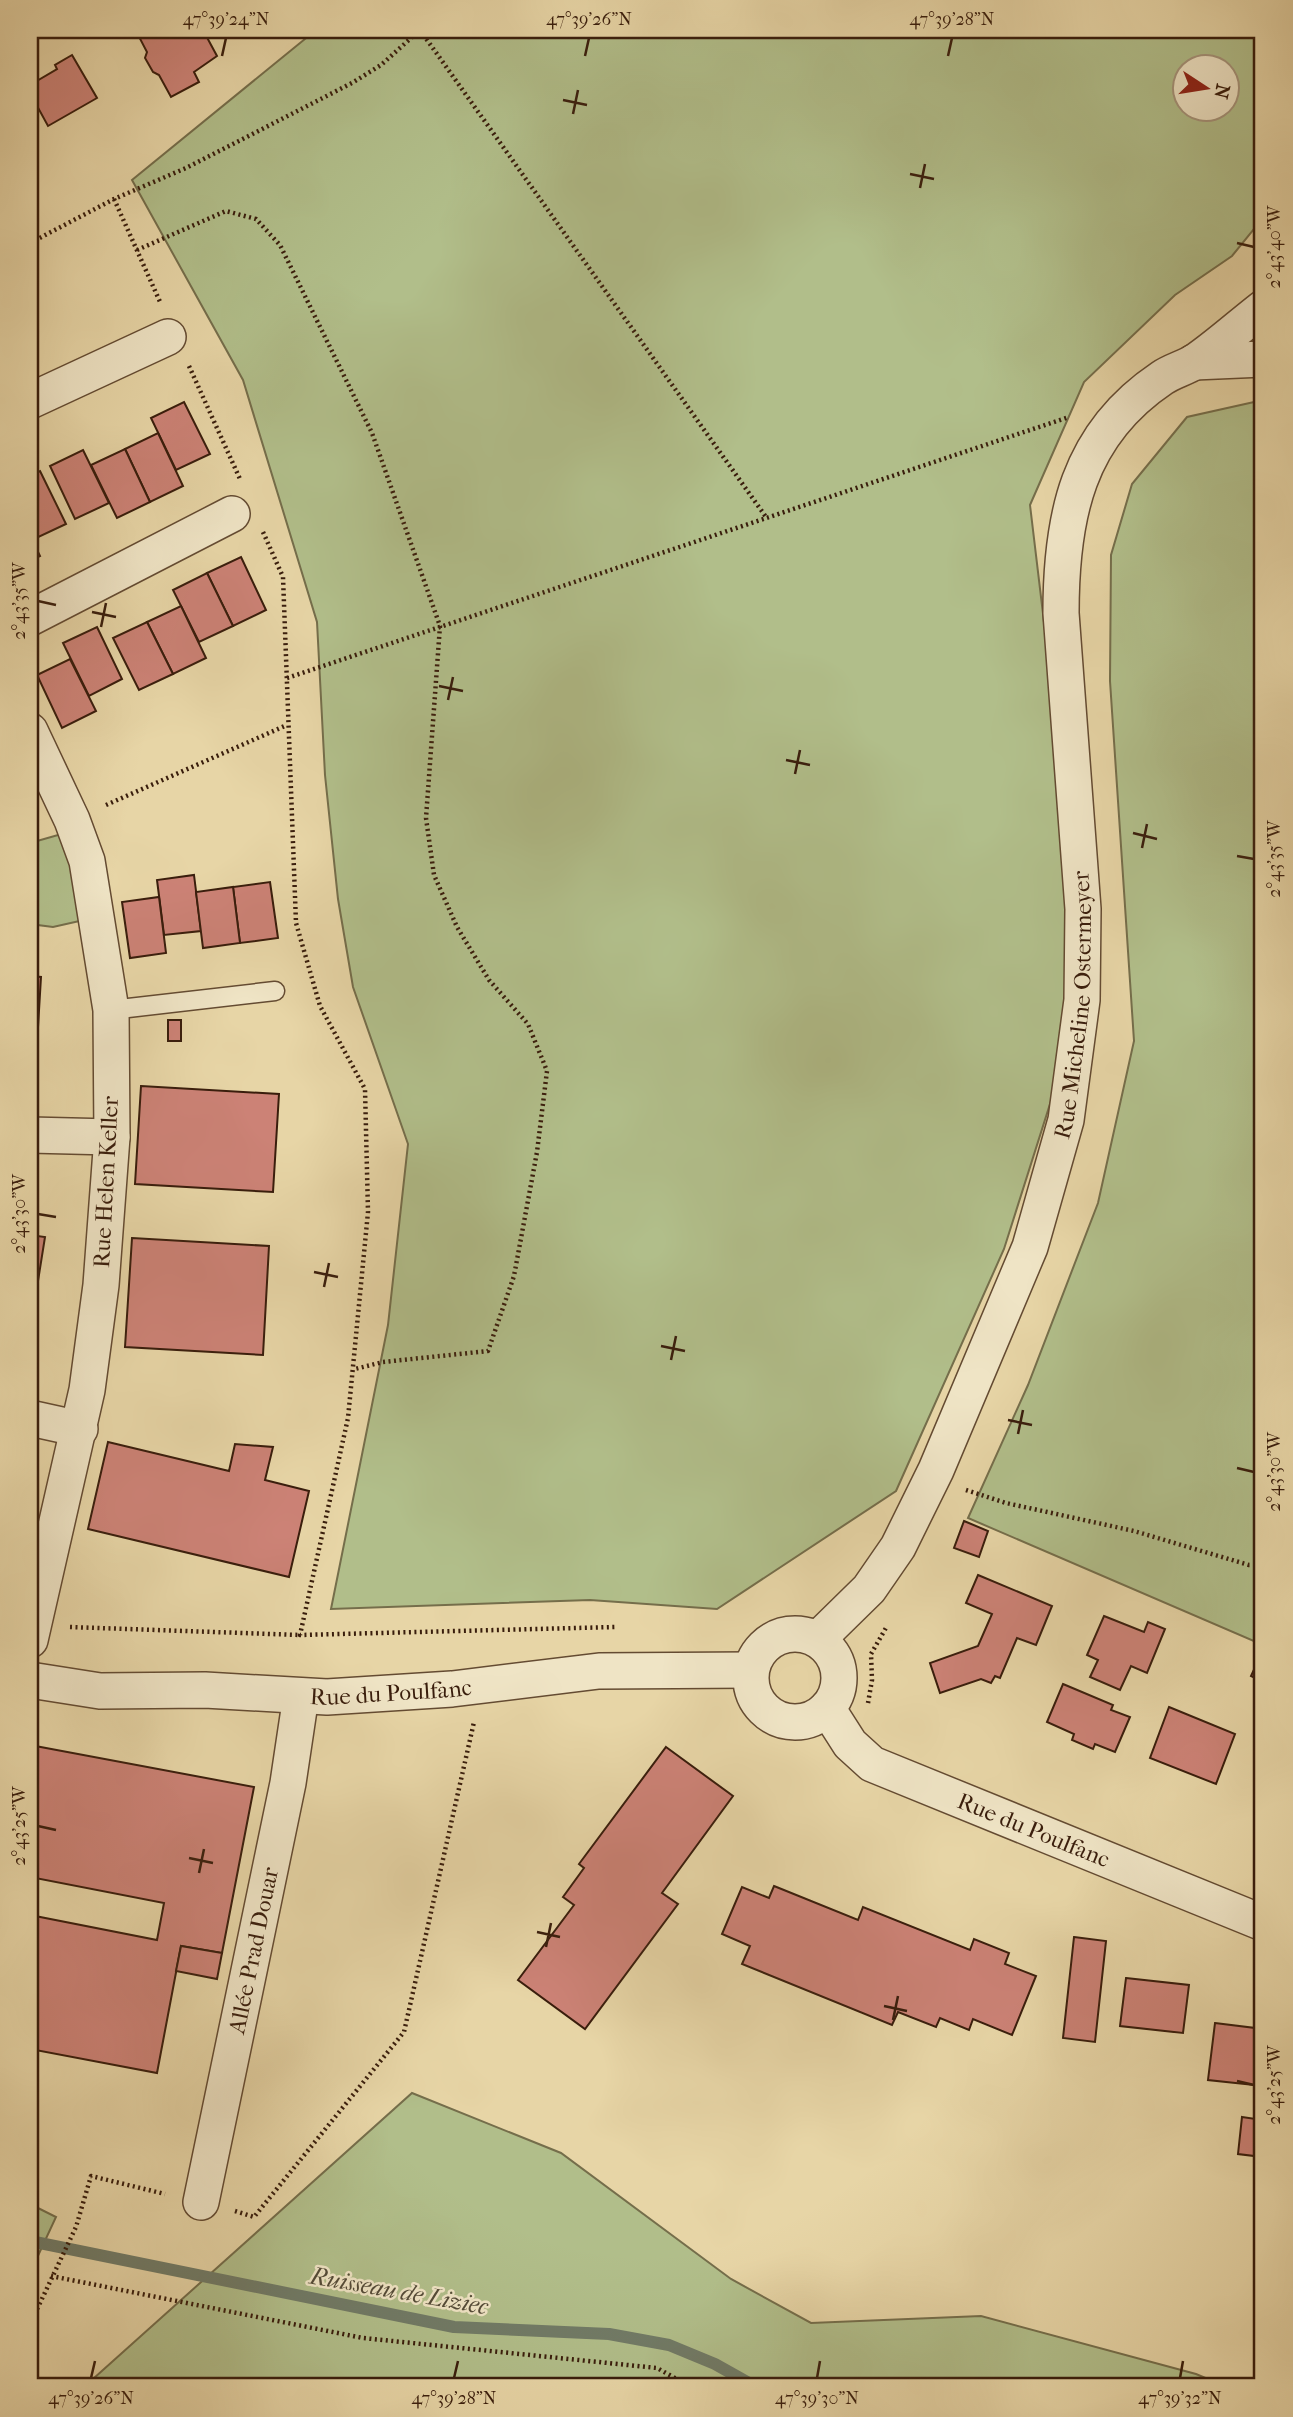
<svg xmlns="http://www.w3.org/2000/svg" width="1293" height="2417" viewBox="0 0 1293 2417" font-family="'IM FELL French Canon',serif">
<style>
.green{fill:#b1be8a;stroke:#756e4b;stroke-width:2;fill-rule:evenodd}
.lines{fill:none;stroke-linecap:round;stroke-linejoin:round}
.stream{stroke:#717b67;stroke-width:12}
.building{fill:#cc8276;stroke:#391d0c;stroke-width:2}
.service-casing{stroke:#644b32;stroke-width:21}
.minor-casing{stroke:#644b32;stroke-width:38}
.path{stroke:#391d0c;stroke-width:4.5;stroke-dasharray:2 3.5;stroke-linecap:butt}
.service{stroke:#efe4c5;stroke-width:18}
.minor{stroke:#efe4c5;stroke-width:35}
.ticks{fill:none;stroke:#391d0c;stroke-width:2.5}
.labels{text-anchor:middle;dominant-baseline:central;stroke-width:5;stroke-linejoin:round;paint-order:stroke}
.street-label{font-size:23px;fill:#391d0c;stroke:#efe4c5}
.water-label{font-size:24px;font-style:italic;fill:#554c39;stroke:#efe4c5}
.neatline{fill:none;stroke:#391d0c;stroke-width:2.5}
.ticks-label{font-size:18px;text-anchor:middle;fill:#391d0c}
</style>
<rect width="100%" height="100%" fill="#e7d5a6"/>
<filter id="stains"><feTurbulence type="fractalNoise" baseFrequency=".00286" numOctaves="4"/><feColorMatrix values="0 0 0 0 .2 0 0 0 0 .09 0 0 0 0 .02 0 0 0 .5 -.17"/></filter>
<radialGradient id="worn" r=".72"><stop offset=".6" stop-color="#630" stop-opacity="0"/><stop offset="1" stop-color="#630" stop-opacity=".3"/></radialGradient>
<g class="green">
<path d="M316 30H1263V218L1232 256 1175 295 1084 382 1030 505 1071 848 1063 1063 1004 1249 896 1491 717 1609 590 1600 331 1609 388 1325 408 1144 353 987 338 899 325 775 317 622 243 380 132 180ZM1184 66H1226V108H1184Z"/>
<polygon points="1263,400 1263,1645 968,1518 1028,1385 1098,1203 1134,1041 1110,681 1111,555 1132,484 1187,417"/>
<polygon points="65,833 84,920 53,927 30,924 30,843"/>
<polygon points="412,2093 561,2153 731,2279 811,2323 981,2316 1196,2374 1227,2387 84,2387"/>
<polygon points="30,2204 56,2217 30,2273"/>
</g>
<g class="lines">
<polyline class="stream" points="30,2241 454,2327 609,2334 669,2345 715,2364 756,2387"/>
</g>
<g class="building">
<polygon points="140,30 203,30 217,56 194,72 199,82 171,97 159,75 153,72 145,58 147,52 136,31"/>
<polygon points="72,55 97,98 48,126 30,93 30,85 57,69 55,65"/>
<polygon points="184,402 210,454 176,470 151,418"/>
<polygon points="158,433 183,486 150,502 125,449"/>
<polygon points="125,449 150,502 117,518 91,465"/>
<polygon points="83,450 109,503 75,519 50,466"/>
<polygon points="40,471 66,524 32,540 30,476"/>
<polygon points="30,535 40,556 30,561"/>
<polygon points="241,557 266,610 233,626 207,573"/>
<polygon points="207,573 233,626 199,642 173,590"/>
<polygon points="181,606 206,658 173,674 147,622"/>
<polygon points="147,622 173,674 139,690 113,638"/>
<polygon points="97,627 122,679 89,696 63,643"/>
<polygon points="70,659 96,711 62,728 37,675"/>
<polygon points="194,875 201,931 164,935 157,880"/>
<polygon points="270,882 278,938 240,943 233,887"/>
<polygon points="233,887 240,943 203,948 196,892"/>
<polygon points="159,897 166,953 130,958 122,902"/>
<polygon points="30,976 41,977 34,1094 30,1094"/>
<rect x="168" y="1020" width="13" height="21"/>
<polygon points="141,1086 279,1094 273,1192 135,1184"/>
<polygon points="30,1235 45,1237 31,1325 30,1325"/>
<polygon points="132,1238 269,1246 263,1355 125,1347"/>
<polygon points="108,1442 229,1471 235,1444 273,1447 265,1480 309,1491 289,1577 88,1529"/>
<polygon points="964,1521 988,1531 979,1557 954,1548"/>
<polygon points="978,1575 1052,1606 1036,1645 1017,1638 1000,1678 995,1676 991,1683 981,1679 940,1693 930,1663 978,1646 992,1614 966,1603"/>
<polygon points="1104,1616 1144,1632 1148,1622 1165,1629 1147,1673 1131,1666 1120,1690 1090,1677 1098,1660 1087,1655"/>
<polygon points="1263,1650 1263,1682 1251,1676"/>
<polygon points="1063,1684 1113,1705 1111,1710 1130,1717 1115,1752 1095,1744 1093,1749 1072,1740 1074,1734 1047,1722"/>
<polygon points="1169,1707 1235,1734 1216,1784 1150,1758"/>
<polygon points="30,1745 254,1787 222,1953 181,1946 157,2073 30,2049 30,1915 157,1940 164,1903 30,1877"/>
<polygon points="666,1747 733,1796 662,1893 678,1904 585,2029 518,1980 574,1905 563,1897 584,1868 579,1864"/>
<polygon points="774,1886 858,1920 863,1907 970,1950 974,1939 1009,1953 1005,1964 1036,1976 1012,2035 973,2019 969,2030 940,2018 936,2027 898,2012 892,2025 742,1964 750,1946 722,1934 742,1887 769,1898"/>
<polygon points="1074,1937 1106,1941 1095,2042 1063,2038"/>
<polygon points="181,1946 222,1953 217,1979 176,1971"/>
<polygon points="1126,1978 1189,1985 1183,2033 1120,2026"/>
<polygon points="1215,2023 1263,2029 1263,2086 1208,2080"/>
<polygon points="1242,2117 1263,2120 1263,2157 1238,2154"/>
<polygon points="1257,2268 1263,2269 1263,2285 1255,2284"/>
</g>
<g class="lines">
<defs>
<polyline id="service" points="111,1010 275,991"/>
<g id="minor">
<polyline points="1194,362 1263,359"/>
<polyline points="30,401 168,337"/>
<polyline points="30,618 232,514"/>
<polyline points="30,731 72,820 87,861 111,1010 112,1137 101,1285 87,1390 30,1640"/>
<polyline points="30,1135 112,1137"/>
<polyline points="30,1418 80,1429"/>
<circle cx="795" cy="1678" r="44"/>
<path id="s1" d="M818 1639 869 1589 898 1547 936 1470 1030 1247 1066 1120 1082 1000 1083 909 1061 613C1061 517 1077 435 1162 378 1172 371 1185 368 1196 361 1219 345 1241 325 1263 308"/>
<path id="s2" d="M30 1680 100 1691 205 1690 327 1697 452 1689 599 1671 751 1670"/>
<path id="s3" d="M827 1708 850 1744 872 1764 1263 1923"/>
<path id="s4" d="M201 2202 288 1783 301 1696"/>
</g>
</defs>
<use href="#service" class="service-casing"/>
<use href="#minor" class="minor-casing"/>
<g class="path">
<polyline points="420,30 766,517"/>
<polyline points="114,199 161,304"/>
<polyline points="30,243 114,199 186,168 352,83 381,65 420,30"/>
<polyline points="137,250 226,211 256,219 280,245 372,433 440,626 426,818 434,875 457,927 489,980 528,1024 547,1071 537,1152 514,1276 488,1351 383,1362 355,1369"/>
<polyline points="189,366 240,479"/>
<polyline points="263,532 283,577 296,923 320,1006 365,1089 368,1212 348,1418 300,1635 615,1627"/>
<polyline points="287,678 1069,417"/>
<polyline points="106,805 287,725"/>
<polyline points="966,1490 1006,1503 1134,1531 1249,1565 1263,1565"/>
<polyline points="70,1627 300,1635"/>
<polyline points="868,1703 872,1680 871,1654 887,1626"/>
<polyline points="235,2211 254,2217 404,2032 474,1722"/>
<polyline points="51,2276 363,2338 657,2368 691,2387"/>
<polyline points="30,2324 76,2227 91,2176 165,2194"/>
</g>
<use href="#service" class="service"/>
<use href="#minor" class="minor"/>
</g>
<path class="ticks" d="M222 56 226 38M585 56 589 38M948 56 952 38M563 100 587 105M573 114 578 90M910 174 934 179M920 188 925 164M1237 243 1254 247M38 601 56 605M92 612 116 617M101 627 106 603M439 686 463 691M448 700 453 677M786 760 810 765M795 774 800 750M1133 833 1157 839M1142 848 1147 824M1237 856 1254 859M38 1214 56 1217M314 1272 338 1277M324 1287 329 1263M661 1346 685 1351M671 1360 676 1336M1008 1420 1032 1425M1018 1434 1023 1410M1237 1468 1254 1472M38 1826 56 1830M189 1858 213 1863M199 1873 204 1849M537 1932 560 1937M546 1947 551 1923M884 2006 907 2011M893 2020 898 1996M1237 2081 1254 2085M91 2378 95 2361M454 2378 458 2361M817 2378 820 2361M1180 2378 1183 2361"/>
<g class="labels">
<g class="street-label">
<text stroke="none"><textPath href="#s1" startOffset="698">Rue Micheline Ostermeyer</textPath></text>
<text transform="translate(106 1182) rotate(-87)">Rue Helen Keller</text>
<text stroke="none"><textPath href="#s2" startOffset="362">Rue du Poulfanc</textPath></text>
<text stroke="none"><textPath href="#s3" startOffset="247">Rue du Poulfanc</textPath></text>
<text stroke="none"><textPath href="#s4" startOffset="257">Allée Prad Douar</textPath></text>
</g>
<g class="water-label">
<text transform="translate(399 2291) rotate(10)">Ruisseau de Liziec</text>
</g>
</g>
<rect width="1293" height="2417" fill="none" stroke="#e7d5a6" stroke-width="77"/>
<g transform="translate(1206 88) rotate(102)"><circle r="33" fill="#efe4c5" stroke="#a6947b" stroke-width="2"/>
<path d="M0-5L12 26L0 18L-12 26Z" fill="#8f2418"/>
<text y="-10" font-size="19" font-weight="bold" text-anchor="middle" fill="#391d0c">N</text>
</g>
<rect x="38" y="38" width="1216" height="2340" class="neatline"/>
<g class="ticks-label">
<text x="226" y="25">47°39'24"N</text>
<text x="589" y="25">47°39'26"N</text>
<text x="952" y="25">47°39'28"N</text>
<text transform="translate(1274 247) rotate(-90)" y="6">2°43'40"W</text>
<text transform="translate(19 601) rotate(-90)" y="6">2°43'35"W</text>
<text transform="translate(1274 859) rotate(-90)" y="6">2°43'35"W</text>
<text transform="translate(19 1214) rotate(-90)" y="6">2°43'30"W</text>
<text transform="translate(1274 1472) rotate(-90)" y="6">2°43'30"W</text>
<text transform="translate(19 1826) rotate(-90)" y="6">2°43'25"W</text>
<text transform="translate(1274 2085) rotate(-90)" y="6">2°43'25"W</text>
<text x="91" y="2404">47°39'26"N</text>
<text x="454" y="2404">47°39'28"N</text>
<text x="817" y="2404">47°39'30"N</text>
<text x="1180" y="2404">47°39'32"N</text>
</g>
<rect width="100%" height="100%" filter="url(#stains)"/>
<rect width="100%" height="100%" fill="url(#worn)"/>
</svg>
